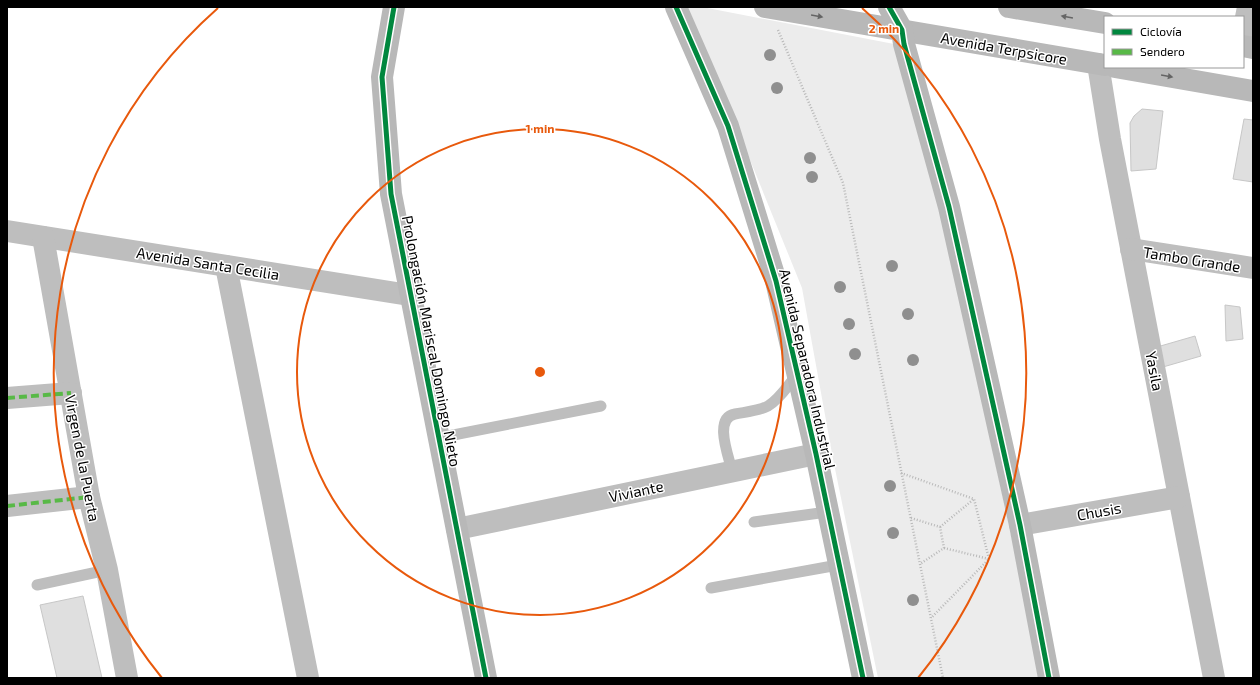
<svg xmlns="http://www.w3.org/2000/svg" width="1260" height="685" viewBox="0 0 1260 685" font-family="'Exo 2',sans-serif">
<style>
.green{fill:#ececec}
.building{fill:#dfdfdf;stroke:#c7c7c7}
.lines{fill:none;stroke-linecap:round;stroke-linejoin:round}
.path{stroke:#b9b9b9;stroke-width:2.5;stroke-dasharray:1 2;stroke-linecap:butt}
.lane{stroke:#bebebe;stroke-width:11}
.street{stroke:#bebebe;stroke-width:22}
.secondary{stroke:#b8b8b8;stroke-width:22}
.quiet{stroke:#58b947;stroke-width:4;stroke-dasharray:8 4;stroke-linecap:butt}
.cycleway-casing{stroke:#fff;stroke-width:8}
.cycleway{stroke:#00873e;stroke-width:5}
.tree{fill:#8f8f8f}
.oneway{fill:#656565}
.ring{fill:none;stroke:#e8590c;stroke-width:2}
.labels{text-anchor:middle;dominant-baseline:central;stroke-width:3;stroke-linejoin:round;paint-order:stroke}
.street-label{font-size:15px;fill:#000;stroke:#fff}
.centre{fill:#e8590c;stroke:#fff;stroke-width:2}
.ring-label{font-size:12px;text-anchor:middle;font-weight:bold;fill:#e8590c;stroke:#fff;stroke-width:3;stroke-linejoin:round;paint-order:stroke}
</style>
<rect width="100%" height="100%" fill="#fff"/>
<polygon class="green" points="688,7 702,7 894,44 940,208 1042,678 878,678 833,459 802,288"/>
<g class="building">
<polygon points="1142,109 1163,111 1156,169 1131,171 1130,123 1134,116"/>
<polygon points="1244,119 1253,120 1253,182 1233,179"/>
<polygon points="1225,305 1240,307 1243,339 1226,341"/>
<polygon points="1195,336 1201,356 1163,367 1157,347"/>
<polygon points="83,596 102,678 57,678 40,605"/>
</g>
<g class="lines">
<g class="path">
<polyline points="778,30 843,183 943,678"/>
<polyline points="901,473 974,499 989,559 931,618"/>
<polyline points="911,518 940,527 944,548 920,564"/>
<polyline points="940,527 974,499"/>
<polyline points="944,548 989,559"/>
</g>
<g class="lane">
<polyline points="438,438 601,406"/>
<path d="M732 471C729 457 713 418 735 414 745 412 759 411 768 406 780 399 788 385 797 375"/>
<polyline points="754,522 827,512"/>
<polyline points="37,585 107,570"/>
<polyline points="711,588 838,565"/>
</g>
<g class="street">
<polyline points="1243,33 1248,7"/>
<polyline points="1098,64 1110,139 1214,678"/>
<polyline points="7,231 409,295"/>
<polyline points="43,237 89,497 107,570 127,678"/>
<polyline points="1131,249 1253,268"/>
<polyline points="226,266 308,678"/>
<polyline points="7,398 71,393"/>
<polyline points="7,506 89,497"/>
<polyline points="1020,525 1179,497"/>
<polyline points="457,529 816,454"/>
</g>
<g class="secondary">
<polyline points="394,7 382,77 391,194 486,678"/>
<polyline points="676,7 728,126 776,281 816,454 863,678"/>
<polyline points="765,7 1105,65"/>
<polyline points="889,7 902,30 904,44 949,207 1020,525 1049,678"/>
<polyline points="1009,7 1105,23"/>
<polyline points="1243,46 1253,48"/>
<polyline points="1115,67 1253,91"/>
</g>
<g class="quiet">
<polyline points="7,398 71,393"/>
<polyline points="7,506 89,497"/>
</g>
<defs>
<g id="cycleway">
<polyline points="394,7 382,77 391,194 486,678"/>
<polyline points="676,7 728,126 776,281 816,454 863,678"/>
<polyline points="889,7 902,30 904,44 949,207 1020,525 1049,678"/>
</g>
</defs>
<use href="#cycleway" class="cycleway-casing"/>
<use href="#cycleway" class="cycleway"/>
</g>
<g class="tree">
<circle cx="770" cy="55" r="6"/>
<circle cx="777" cy="88" r="6"/>
<circle cx="810" cy="158" r="6"/>
<circle cx="812" cy="177" r="6"/>
<circle cx="892" cy="266" r="6"/>
<circle cx="840" cy="287" r="6"/>
<circle cx="908" cy="314" r="6"/>
<circle cx="849" cy="324" r="6"/>
<circle cx="855" cy="354" r="6"/>
<circle cx="913" cy="360" r="6"/>
<circle cx="890" cy="486" r="6"/>
<circle cx="893" cy="533" r="6"/>
<circle cx="913" cy="600" r="6"/>
</g>
<defs><path id="oneway-solid" d="M-6-.8H1V-3.2L6.5 0L1 3.2V.8H-6Z"/></defs>
<g class="oneway">
<use href="#oneway-solid" transform="translate(817 16) rotate(10)"/>
<use href="#oneway-solid" transform="translate(1067 17) rotate(-170)"/>
<use href="#oneway-solid" transform="translate(1167 76) rotate(10)"/>
</g>
<g class="ring">
<circle cx="540" cy="372" r="243"/>
<path d="M162 678A486 486 0 0 1 218 8M862 8A486 486 0 0 1 918 678"/>
</g>
<g class="labels">
<g class="street-label">
<text transform="translate(1004 48) rotate(10)">Avenida Terpsicore</text>
<text transform="translate(1192 259) rotate(9)">Tambo Grande</text>
<text transform="translate(208 263) rotate(9)">Avenida Santa Cecilia</text>
<text transform="translate(432 341) rotate(79)">Prolongación Mariscal Domingo Nieto</text>
<text transform="translate(808 369) rotate(77)">Avenida Separadora Industrial</text>
<text transform="translate(1155 371) rotate(79)">Yasila</text>
<text transform="translate(83 458) rotate(79)">Virgen de la Puerta</text>
<text transform="translate(636 491) rotate(-12)">Viviante</text>
<text transform="translate(1099 511) rotate(-10)">Chusis</text>
</g>
</g>
<circle cx="540" cy="372" r="6" class="centre"/>
<g class="ring-label">
<text x="884" y="33">2 min</text>
<text x="540" y="133">1 min</text>
</g>
<rect width="1260" height="685" fill="none" stroke="#000000" stroke-width="16"/>
<rect x="1104" y="16" width="140" height="52" fill="#ffffff" stroke="#999999"/>
<rect x="1112" y="29" width="20" height="6" fill="#00873e" stroke="#999999"/>
<text x="1140" y="36" font-size="12" fill="#000000">Ciclovía</text>
<rect x="1112" y="49" width="20" height="6" fill="#58b947" stroke="#999999"/>
<text x="1140" y="56" font-size="12" fill="#000000">Sendero</text>
</svg>
